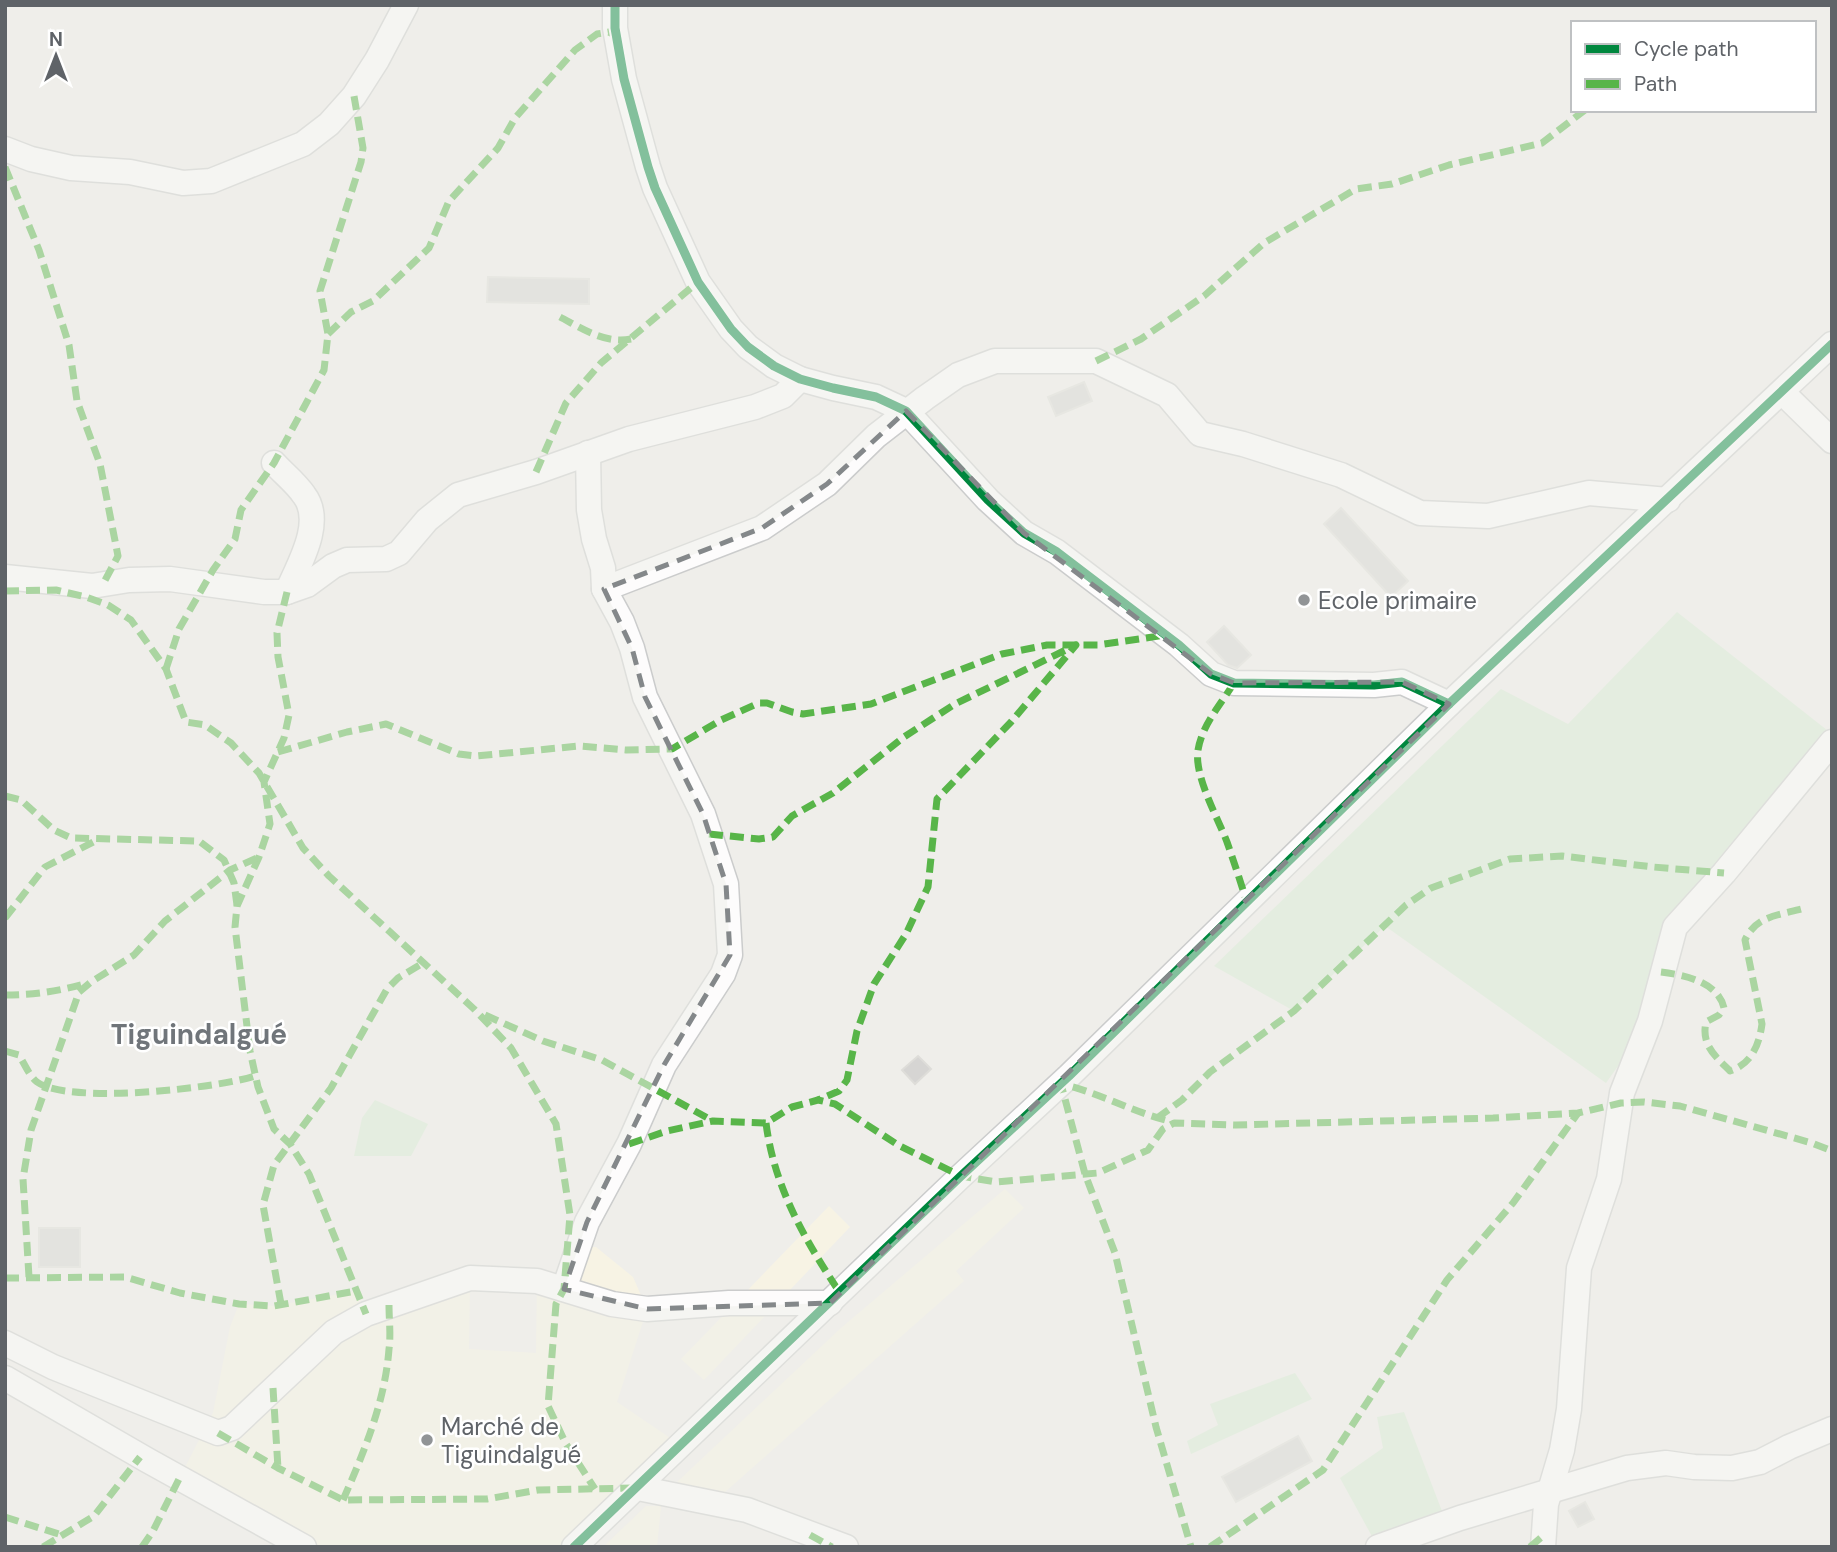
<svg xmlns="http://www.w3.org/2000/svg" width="1837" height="1552" viewBox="0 0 1837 1552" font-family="'DM Sans',sans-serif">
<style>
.commercial{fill:#f7f3e4}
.green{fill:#d8ebd6}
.building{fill:#d6d5d3;stroke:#deddd9;stroke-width:2}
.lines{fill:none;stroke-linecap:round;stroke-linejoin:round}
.minor-casing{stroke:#cbcccc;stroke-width:27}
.minor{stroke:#fdfcfc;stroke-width:24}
.quiet{stroke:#58b549;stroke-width:7;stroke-dasharray:14 7;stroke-linecap:butt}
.cycleway-casing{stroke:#fff;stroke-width:13}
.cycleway{stroke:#00873e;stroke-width:9}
.marked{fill:none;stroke:#84888a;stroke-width:5;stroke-dasharray:14 9;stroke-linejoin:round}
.poi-dot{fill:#919496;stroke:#fff;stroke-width:2.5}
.labels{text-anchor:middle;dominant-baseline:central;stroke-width:5;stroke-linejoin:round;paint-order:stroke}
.poi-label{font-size:24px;fill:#5f6368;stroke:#fff;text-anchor:start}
.quarter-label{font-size:28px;font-weight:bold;fill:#70757a;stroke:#fff}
</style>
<rect width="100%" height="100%" fill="#efeeea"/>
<g class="commercial">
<polygon points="1005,1189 1024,1208 956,1271 964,1281 725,1492 712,1498 675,1484 841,1328"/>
<polygon points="829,1206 850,1227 704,1380 681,1359"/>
<polygon points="568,1247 596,1247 633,1277 647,1309 617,1402 682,1446 574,1547 304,1547 179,1479 213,1413 230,1327 239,1304 274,1306 356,1291 366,1314 470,1278 469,1349 536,1353 537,1281 564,1289"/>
<polygon points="646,1506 661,1506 657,1547 603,1547"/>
</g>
<g class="green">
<polygon points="1677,612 1832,734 1675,927 1650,1021 1606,1083 1385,926 1294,1011 1214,966 1501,689 1568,724"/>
<polygon points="375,1100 428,1124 411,1156 354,1156 362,1118"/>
<polygon points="1295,1373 1312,1399 1191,1454 1187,1441 1218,1425 1210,1404"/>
<polygon points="1404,1412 1445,1519 1374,1540 1340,1478 1383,1448 1377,1417"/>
</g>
<g class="building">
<polygon points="488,277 589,279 589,304 487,302"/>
<polygon points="1084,382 1092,401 1056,416 1048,397"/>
<polygon points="1341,508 1408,581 1391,597 1324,524"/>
<polygon points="1224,626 1251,655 1237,668 1228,665 1207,642"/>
<polygon points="918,1056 931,1069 915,1084 902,1070"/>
<rect x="39" y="1228" width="41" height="39"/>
<polygon points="1298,1436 1312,1461 1236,1502 1222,1477"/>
<polygon points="1585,1502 1594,1519 1578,1527 1569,1511"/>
</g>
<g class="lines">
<defs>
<g id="minor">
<polyline points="615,5 615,28 624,79 648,167 655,188 698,282 731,329 748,347 774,366 800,379 833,388 876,397 906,411 988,500 1024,533 1057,552 1179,645 1211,674 1234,683 1374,685 1402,682 1449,704"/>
<polyline points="5,149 31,159 71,168 130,172 183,183 211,181 303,144 329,124 354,96 377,60 406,5"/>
<polyline points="1782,392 1832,441"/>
<path d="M274 463C283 473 296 483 304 495 325 522 298 566 287 592"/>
<polyline points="5,577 92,586 129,580 170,579 264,592 287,592 307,585 333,566 347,560 386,559 399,553 427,520 458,495 536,472 629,439 755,407 783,396 800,379"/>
<polyline points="604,589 762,528 827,484 876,436 925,398 958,375 995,361 1096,361 1167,395 1200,434 1243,444 1341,475 1420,513 1488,516 1589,493 1668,500"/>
<polyline points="564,1289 587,1222 629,1144 664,1065 723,974 730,955 726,884 703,814 645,697 632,648 622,622 604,589 603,568 594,539 589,510 588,453"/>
<polyline points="5,1343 53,1367 218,1433 232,1428 334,1332 366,1314 470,1278 537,1281 612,1304 647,1309 729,1303 830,1303"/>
<polyline points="5,1378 147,1460 304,1547"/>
<polyline points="638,1488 747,1510 846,1547"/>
<polyline points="574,1547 961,1176 1069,1076 1449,704 1832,344"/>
<polyline points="1378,1547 1460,1518 1627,1468 1666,1463 1694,1467 1732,1468 1760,1462 1789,1447 1832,1429"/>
<polyline points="1543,1547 1546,1504 1562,1450 1569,1409 1579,1268 1609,1179 1622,1093 1650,1021 1675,927 1724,873 1832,742"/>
</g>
</defs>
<use href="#minor" class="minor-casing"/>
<use href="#minor" class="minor"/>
<g class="quiet">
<polyline points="5,167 39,250 69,345 77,401 100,464 118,556 103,584"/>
<path d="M560 317C583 329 605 344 631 339"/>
<polyline points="328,334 351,312 373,301 429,248 449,201 498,148 515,118 575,50 597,34 609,32 617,36"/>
<polyline points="1096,361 1141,339 1204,296 1264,243 1356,189 1392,184 1449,165 1542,143 1585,110"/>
<polyline points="536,472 566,403 601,363 698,282"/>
<polyline points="5,591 56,590 86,597 108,605 131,620 166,669 186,722 205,725 231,743 259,773 303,848 329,876 474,1009 511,1048 556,1124 570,1215 564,1289 556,1304 548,1406 566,1444 595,1489"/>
<polyline points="287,592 277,633 278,657 289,715 284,738 264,782 270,824 259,857 237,906 235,927 250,1051 258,1087 274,1129 290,1144 309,1174 366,1314"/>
<polyline points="166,669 179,629 213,570 235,539 241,510 274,463 324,370 328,334 320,291 361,162 363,148 354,96"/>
<path d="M1234 683C1221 704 1202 725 1198 750 1194 776 1217 816 1227 842 1234 862 1241 883 1247 903"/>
<polyline points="278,752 347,732 386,724 459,754 476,756 579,746 626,750 672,749 721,720 759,703 767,703 792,712 803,714 871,704 1002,654 1047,645 1098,645 1166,635"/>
<polyline points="5,796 21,800 54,830 71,838 199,841 224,860 234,883 237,905"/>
<polyline points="709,834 759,839 773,837 792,816 833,793 904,737 955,704 1076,645 1011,722 937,799 928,887 906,934 874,984 857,1031 847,1080 839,1091 818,1100"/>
<polyline points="5,918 45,867 97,840"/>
<path d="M1661 972C1685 975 1718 982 1724 1008L1719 1015 1706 1022C1701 1045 1715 1056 1730 1071 1751 1064 1759 1046 1762 1024L1745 940C1756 915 1781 915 1805 908"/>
<path d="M5 995C34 995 60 991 88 983"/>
<polyline points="485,1015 543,1041 602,1060 713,1121"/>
<path d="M5 1051 19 1055C24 1063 30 1077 37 1082 69 1105 218 1088 255 1076"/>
<polyline points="1157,1118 1182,1100 1210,1072 1294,1011 1406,905 1431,888 1510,859 1562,856 1653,867 1724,873"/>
<path d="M1165 1120C1129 1110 1097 1092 1061 1084L1085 1174 1115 1253 1156 1427 1191 1547"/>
<path d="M766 1123C774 1187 805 1240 840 1293"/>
<polyline points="629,1144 667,1131 713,1121 766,1123 792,1107 818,1100 835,1104 898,1145 961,1176 996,1182 1098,1173 1148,1150 1163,1129 1174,1123 1236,1125 1493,1118 1578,1113 1621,1103 1644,1102 1680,1106 1812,1143 1832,1151"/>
<polyline points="29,1277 23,1179 31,1130 79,992 91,982 134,955 165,921 230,870 259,857"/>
<polyline points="5,1278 125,1277 180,1293 239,1304 274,1306 356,1291"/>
<polyline points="281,1304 263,1205 274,1165 331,1088 387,989 398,978 423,963"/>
<polyline points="273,1388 278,1468"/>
<polyline points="218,1433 278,1468 343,1500 487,1499 538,1490 634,1488"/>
<path d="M343 1500C364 1452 385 1402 389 1349 391 1335 389 1320 389 1305"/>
<polyline points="5,1517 62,1535"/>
<polyline points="810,1535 832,1547"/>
<polyline points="43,1547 94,1516 140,1457"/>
<polyline points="142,1547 153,1531 179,1479"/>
<polyline points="1210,1547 1323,1470 1447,1280 1513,1203 1578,1113"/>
<polyline points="1530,1547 1544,1535"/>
</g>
<defs>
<g id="cycleway">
<polyline points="615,5 615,28 624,79 648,167 655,188 698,282 731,329 748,347 774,366 800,379 833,388 876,397 906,411 988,500 1024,533 1057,552 1179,645 1211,674 1234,683 1374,685 1402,682 1449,704"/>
<polyline points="574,1547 961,1176 1069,1076 1449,704 1832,344"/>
</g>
</defs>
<use href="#cycleway" class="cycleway-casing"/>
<use href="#cycleway" class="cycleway"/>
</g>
<path d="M0 0H1837V1552H0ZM906 411 1024 533 1211 674 1234 683 1402 682 1449 704 830 1303 647 1309 564 1289 587 1222 664 1065 730 955 726 884 703 814 645 697 632 648 604 589 762 528 827 484Z" fill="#efeeea" fill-opacity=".55" fill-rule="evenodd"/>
<path class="marked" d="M906 411 1024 533 1211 674 1234 683 1402 682 1449 704 830 1303 647 1309 564 1289 587 1222 664 1065 730 955 726 884 703 814 645 697 632 648 604 589 762 528 827 484Z"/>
<g class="poi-dot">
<circle cx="1304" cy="600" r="7"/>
<circle cx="427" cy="1440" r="7"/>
</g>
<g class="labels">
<g class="poi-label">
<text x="1318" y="600">Ecole primaire</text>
<text x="441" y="1426">Marché de<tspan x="441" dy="28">Tiguindalgué</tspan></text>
</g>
<g class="quarter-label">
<text x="199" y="1034">Tiguindalgué</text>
</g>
</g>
<rect width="1837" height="1552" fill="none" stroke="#5f6368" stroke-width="14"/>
<rect x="1571" y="21" width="245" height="91" fill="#ffffff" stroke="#bfc1c3" stroke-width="2"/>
<rect x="1585" y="44" width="35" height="10" fill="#00873e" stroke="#bfc1c3" stroke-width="2"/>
<text x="1634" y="56" font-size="21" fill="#5f6368">Cycle path</text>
<rect x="1585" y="79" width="35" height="10" fill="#58b549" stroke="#bfc1c3" stroke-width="2"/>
<text x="1634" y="91" font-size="21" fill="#5f6368">Path</text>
<g transform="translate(56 56)" stroke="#ffffff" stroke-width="5" paint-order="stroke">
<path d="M0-5L12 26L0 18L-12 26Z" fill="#5f6368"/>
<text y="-10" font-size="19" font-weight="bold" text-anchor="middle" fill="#5f6368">N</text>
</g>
</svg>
